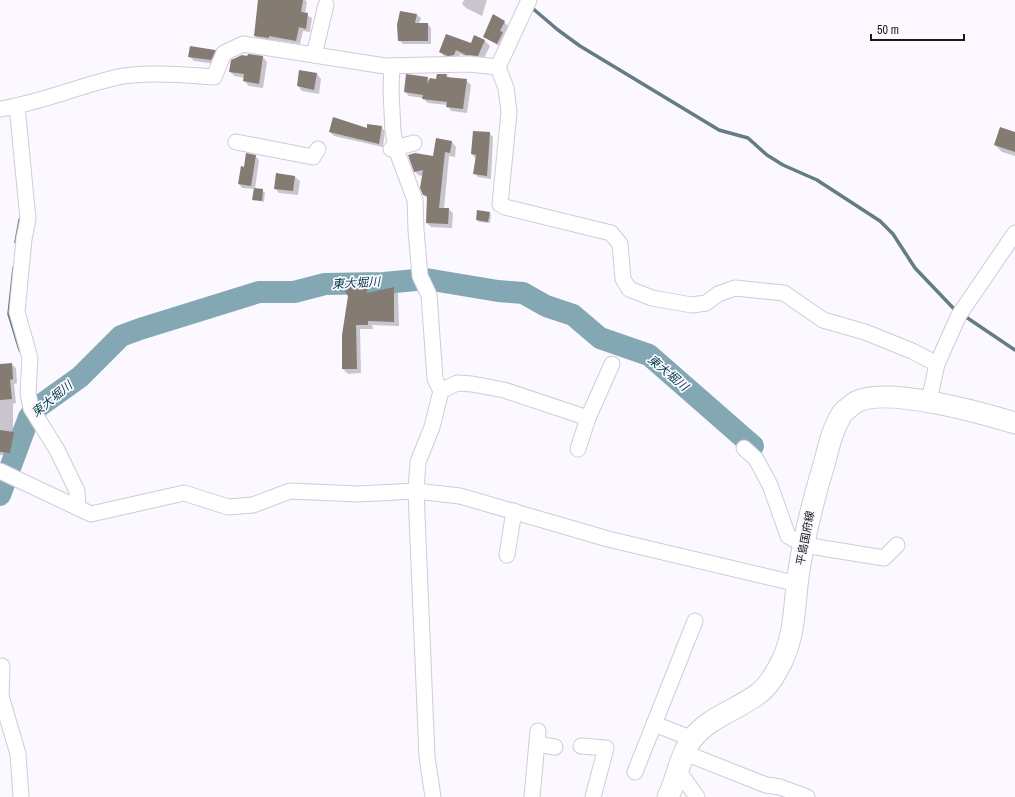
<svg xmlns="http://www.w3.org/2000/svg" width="1015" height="797" viewBox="0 0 1015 797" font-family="'Archivo Narrow','Noto Sans JP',sans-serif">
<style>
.shadow{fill:#0003}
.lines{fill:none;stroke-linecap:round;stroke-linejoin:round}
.stream{stroke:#637c85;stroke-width:3.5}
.river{stroke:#83a8b3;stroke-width:22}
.building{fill:#847b73}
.minor-casing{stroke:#d0ccd7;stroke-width:17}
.secondary-casing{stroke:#d0ccd7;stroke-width:23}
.minor{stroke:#fff;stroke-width:15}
.secondary{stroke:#fff;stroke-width:21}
.labels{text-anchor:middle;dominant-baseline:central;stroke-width:3.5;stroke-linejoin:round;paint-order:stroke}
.street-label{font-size:11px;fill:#19171b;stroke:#fbf8ff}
.water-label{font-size:12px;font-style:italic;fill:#07404d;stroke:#fbf8ff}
</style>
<rect width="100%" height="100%" fill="#fbf8ff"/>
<g class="shadow">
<polygon points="262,0 305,0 307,2 305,14 312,18 310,32 303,31 300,44 273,40 273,41 259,40 255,36"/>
<polygon points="464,0 487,0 482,16 466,8 462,4"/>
<polygon points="401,12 417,15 421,18 419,24 428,24 431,28 431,44 403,44 399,40"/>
<polygon points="504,22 508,26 501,47 484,37"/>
<polygon points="475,37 485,41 490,46 483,60 471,59 460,54 459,59 445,57 440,52 471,44"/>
<polygon points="214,51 219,55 216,64 194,61 189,56"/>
<polygon points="263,57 267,62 263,88 249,86 244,81 245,78 234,76 230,71"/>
<polygon points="300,71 317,74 321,79 319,94 302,91 298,86"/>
<polygon points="438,75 447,75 450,78 466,80 471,85 467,113 451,111 447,105 428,103 423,98 409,96 405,92 427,78 430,81 437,80"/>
<polygon points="381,127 385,131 383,147 334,136 330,132"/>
<polygon points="489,133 493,137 491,179 478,177 474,173 476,159 472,154"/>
<polygon points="1015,133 1015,156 1002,152 995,145"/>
<polygon points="452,142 456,147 455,157 449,156 444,209 448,209 453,213 452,228 431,227 427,223 428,199 424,195 423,175 420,176 415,172 409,156 434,157"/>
<polygon points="255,156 259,160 255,189 265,192 264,202 254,199 255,189 242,188 239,184 245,168"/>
<polygon points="277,174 295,177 300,181 298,195 279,193 275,188"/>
<polygon points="489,213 491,215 490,223 479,222 477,220"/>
<polygon points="367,287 371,293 394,288 398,293 399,326 372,325 373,329 360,329 361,373 348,374 343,369 343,335"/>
<polygon points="11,364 16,368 17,383 14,384 16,403 13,404 13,433 18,438 15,457 0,455 0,365"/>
</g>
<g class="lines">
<g class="stream">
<polyline points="531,7 558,30 580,46 719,130 748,138 767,155 783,165 817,180 880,221 893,234 915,268 957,312"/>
<polyline points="16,242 20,220"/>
<polyline points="14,268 9,314 20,350"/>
<polyline points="963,315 1015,350"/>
</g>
<polyline class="river" points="0,495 29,417 38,407 80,377 121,336 140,329 259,292 294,292 325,284 384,283 426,279 498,291 523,293 546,306 573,315 600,338 649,355 753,446"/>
</g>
<g class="building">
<polygon points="258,0 303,0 301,12 308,13 306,29 299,27 296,41 269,36 269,38 254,36"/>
<polygon points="400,11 417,14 415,23 428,23 428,41 398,41 397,25"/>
<polygon points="493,14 505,21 500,31 503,32 497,44 483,37"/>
<polygon points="446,34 471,43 474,35 485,40 478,56 466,55 456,50 454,55 448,56 439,52"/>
<polygon points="190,46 215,50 216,50 211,60 188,57"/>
<polygon points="248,54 263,56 259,84 243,81 244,74 229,72 231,60 242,55 247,56"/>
<polygon points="299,70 317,73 314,90 297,86"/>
<polygon points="406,74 428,77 427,84 430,78 436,79 437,74 447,74 446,77 467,79 463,109 446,107 447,102 422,99 423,95 404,92"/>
<polygon points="333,117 367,128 367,124 382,126 379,144 329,132"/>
<polygon points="1000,127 1015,132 1015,152 994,145"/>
<polygon points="473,131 490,132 487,176 473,174 476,155 471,154"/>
<polygon points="436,138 452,141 450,153 445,152 439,208 449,208 448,224 426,223 427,196 423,195 420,188 423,170 414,172 408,155 415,153 433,156"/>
<polygon points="246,153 256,155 251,186 238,184 241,166 244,167"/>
<polygon points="276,173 295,176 293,191 274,189"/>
<polygon points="254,188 263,189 262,201 252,200"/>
<polygon points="477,210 490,212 488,222 476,220"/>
<polygon points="367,286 367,293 394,287 394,322 368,321 368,325 356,325 357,369 342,369 342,335 348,296 343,288"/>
<polygon points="12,363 13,379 10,380 12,399 0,400 0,364"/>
<polygon points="0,430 14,432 10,453 0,452"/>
</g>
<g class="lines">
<defs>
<g id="minor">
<polyline points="314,55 326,5"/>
<polyline points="392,66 391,91 393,131 396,149 415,200 416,230 420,276 429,295 435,379 441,391 432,427 418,462 416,491 427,757 433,797"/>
<polyline points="498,67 529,0"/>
<polyline points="17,106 28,219 24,239 17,312 30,358 28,393 31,408 57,450 77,491 78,507"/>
<path d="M0 109C39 103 76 87 114 78 143 71 184 75 214 77L224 53 243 44 385 66 469 64 498 67 506 88 509 112 500 204 505 207 611 233 620 244 623 279 629 289 652 298 692 305 706 303 718 294 735 288 784 293 823 320 865 332 912 351 937 364"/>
<polyline points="236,142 313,157 318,149"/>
<polyline points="391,149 414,143"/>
<polyline points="441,391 457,383 472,384 504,390 588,418"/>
<polyline points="929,401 937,364 959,315 1015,233"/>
<polyline points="744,448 756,459 770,485 788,536 804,545 884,558 897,545"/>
<polyline points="578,449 588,418 612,364"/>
<polyline points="0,471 91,514 184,493 228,507 253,505 290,491 358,494 416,491 460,496 608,539 798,584"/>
<polyline points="507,555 514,511"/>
<polyline points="2,666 1,696 18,754 21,797"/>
<polyline points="654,724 693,739"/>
<polyline points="537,744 555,747"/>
<polyline points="581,746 606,748 593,797"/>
<polyline points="685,753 766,785 780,787 807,797"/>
<polyline points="635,772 695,621"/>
<polyline points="679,772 697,797"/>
<polyline points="532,797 538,731"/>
</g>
<path id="secondary" d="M668 797C677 779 680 755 692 739 709 717 737 710 758 694 769 686 776 673 782 661 796 632 794 601 799 570 805 533 814 497 825 461 829 445 833 428 842 414 845 410 852 405 856 402 887 386 982 413 1015 423"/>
</defs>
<use href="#minor" class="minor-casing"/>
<use href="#secondary" class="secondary-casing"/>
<use href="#minor" class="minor"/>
<use href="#secondary" class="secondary"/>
</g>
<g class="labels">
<g class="street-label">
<text transform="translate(805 538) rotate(-79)">平島国府線</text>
</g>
<g class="water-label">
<text transform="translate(356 283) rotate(-3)">東大堀川</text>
<text transform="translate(668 373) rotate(40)">東大堀川</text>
<text transform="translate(52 399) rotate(-39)">東大堀川</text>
</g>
</g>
<path d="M871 34v6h93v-6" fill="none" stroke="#19171b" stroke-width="2"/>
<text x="877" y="34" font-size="12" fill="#19171b" stroke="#fbf8ff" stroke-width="3" paint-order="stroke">50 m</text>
</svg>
